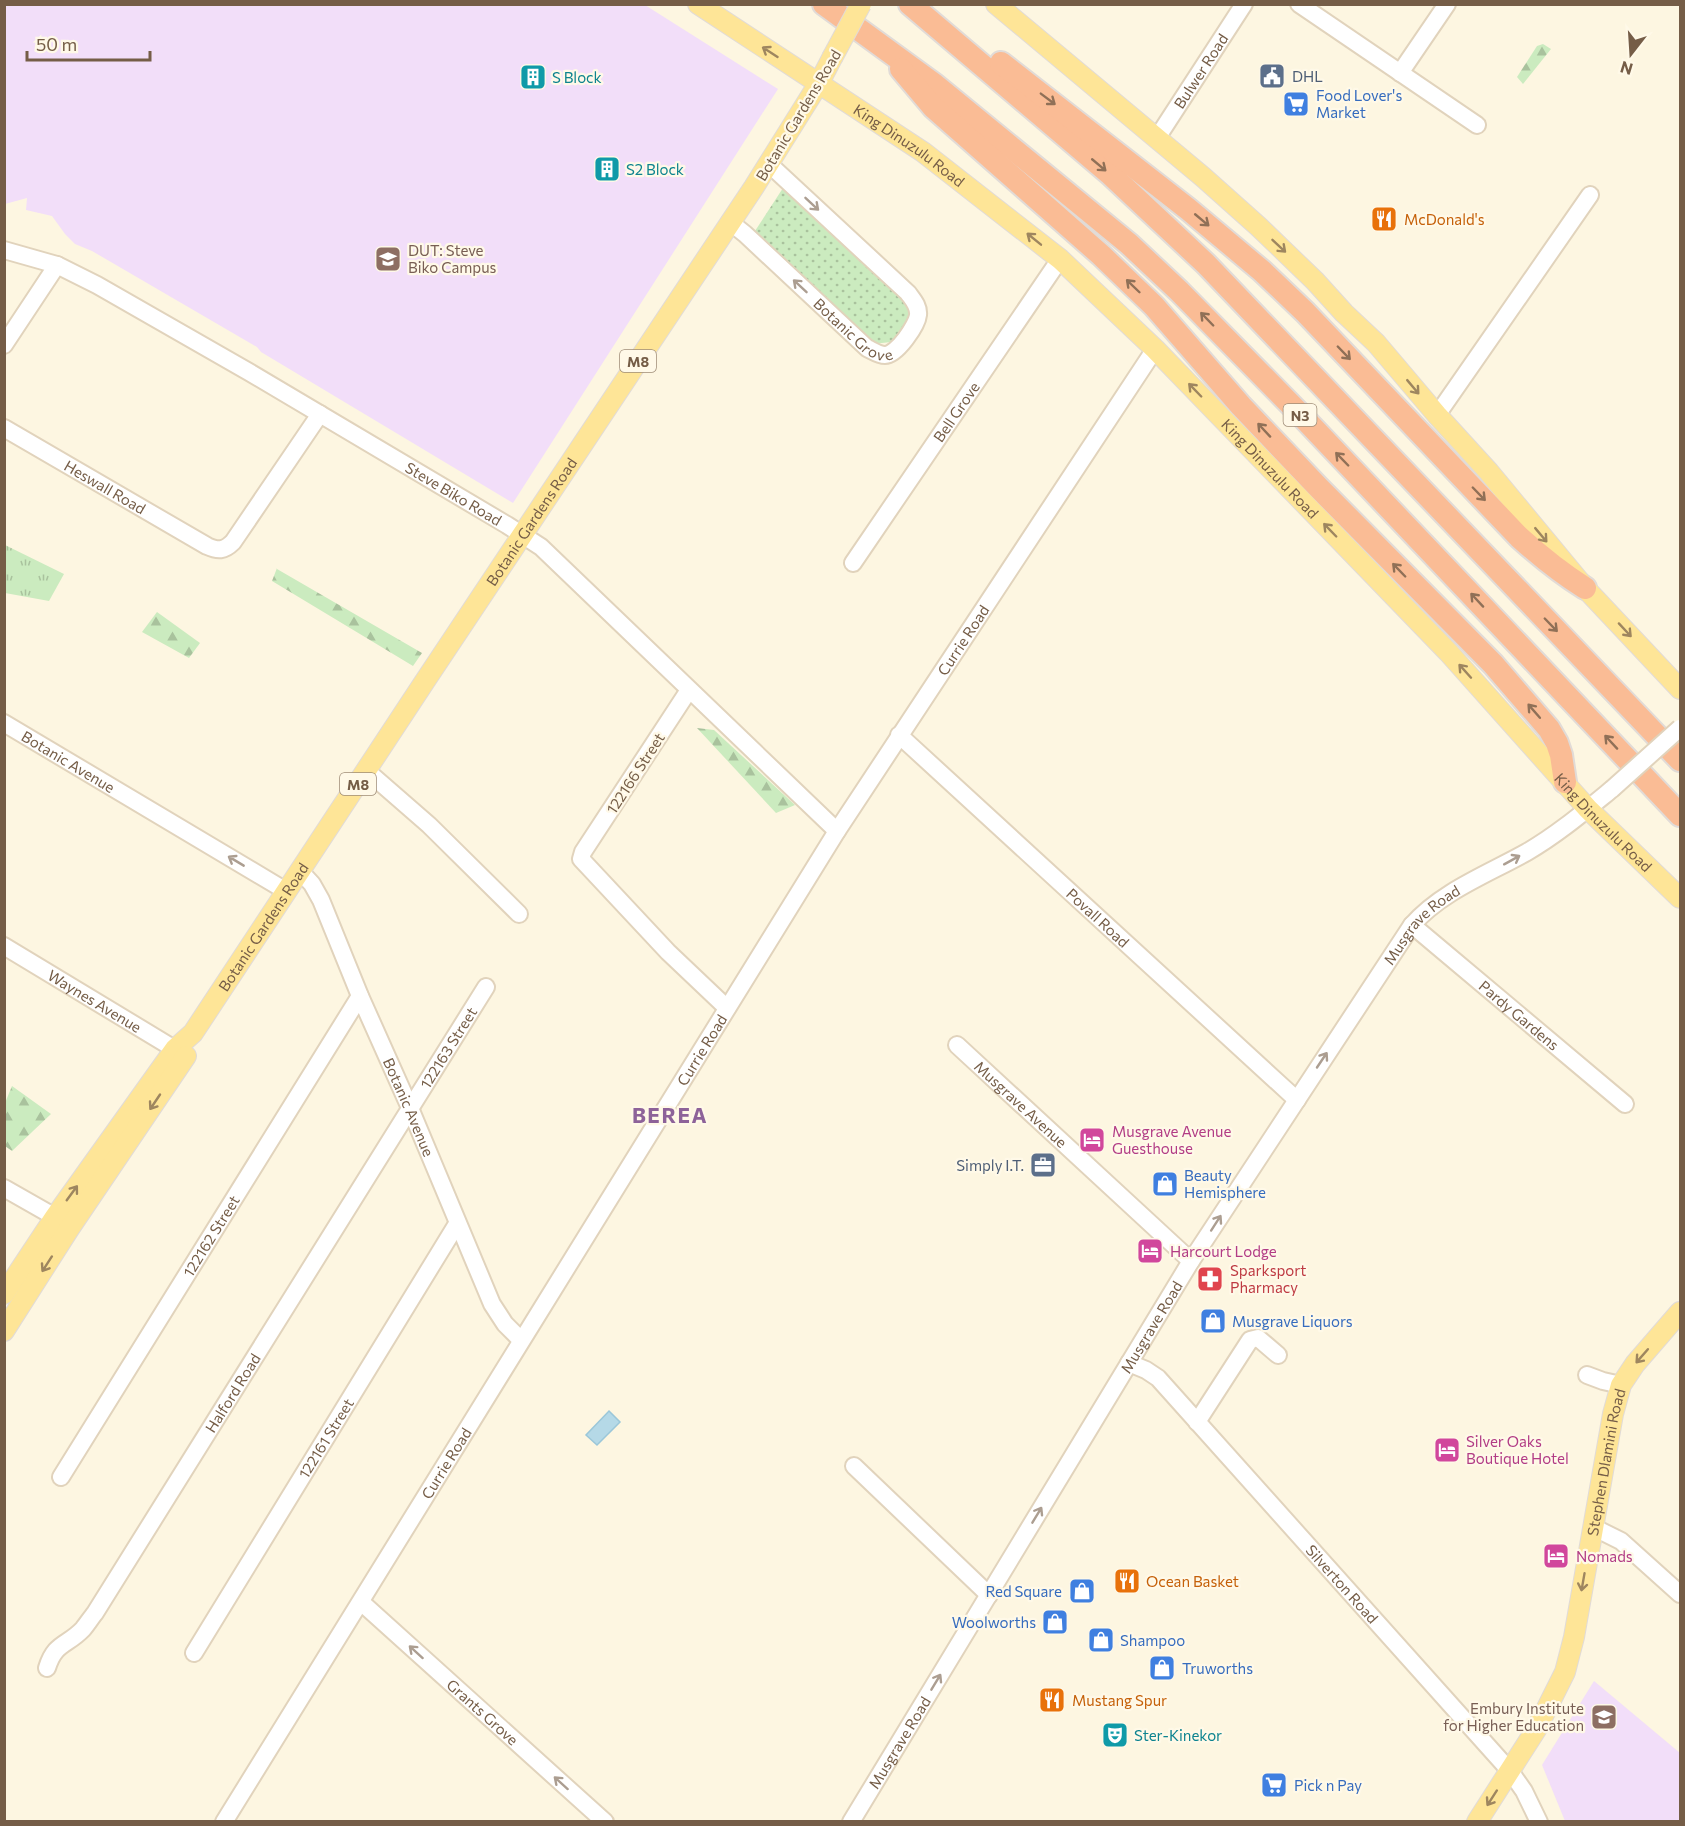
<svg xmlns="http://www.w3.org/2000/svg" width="1685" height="1826" viewBox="0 0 1685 1826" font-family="Commissioner,sans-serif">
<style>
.education{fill:#f2def9}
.grass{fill:url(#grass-tufts)}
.forest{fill:url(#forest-firs)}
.park{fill:url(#park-dots)}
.water{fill:#b5d9e7;stroke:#9bc7d9;stroke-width:1.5}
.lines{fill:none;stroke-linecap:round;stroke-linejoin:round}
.minor-casing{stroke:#e1d3bc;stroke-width:20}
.major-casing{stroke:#e1dbd7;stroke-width:22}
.highway-casing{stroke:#e1dbd7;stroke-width:26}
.minor{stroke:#fff;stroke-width:16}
.major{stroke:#fee597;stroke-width:20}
.highway{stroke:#fabc95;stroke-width:22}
.minor-bridge-casing{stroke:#e1d3bc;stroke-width:20;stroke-linecap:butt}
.major-bridge-casing{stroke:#e1dbd7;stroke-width:22;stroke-linecap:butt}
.minor-bridge{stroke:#fff;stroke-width:16}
.major-bridge{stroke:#fee597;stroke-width:20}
.oneway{stroke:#9e865f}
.oneway2{stroke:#907057}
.oneway3{stroke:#ac9e91}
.labels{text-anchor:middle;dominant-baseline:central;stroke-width:4.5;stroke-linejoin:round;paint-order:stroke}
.shield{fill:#fff9e8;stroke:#9e8c77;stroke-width:1.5}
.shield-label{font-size:14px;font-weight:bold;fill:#755d47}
.street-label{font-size:15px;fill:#755d47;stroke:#fff9e8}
.service-label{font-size:15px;fill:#4e5e75;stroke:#fff9e8;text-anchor:start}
.culture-label{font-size:15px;fill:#0d838f;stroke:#fff9e8;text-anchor:start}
.shop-label{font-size:15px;fill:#366cbe;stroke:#fff9e8;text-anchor:start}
.food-label{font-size:15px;fill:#c56008;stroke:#fff9e8;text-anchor:start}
.education-label{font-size:15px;fill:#785e54;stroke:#fff9e8;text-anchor:start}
.hotel-label{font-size:15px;fill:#b23c85;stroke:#fff9e8;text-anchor:start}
.health-label{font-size:15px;fill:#be3a42;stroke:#fff9e8;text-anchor:start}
.district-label{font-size:21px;font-weight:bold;letter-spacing:1.5px;fill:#8d6299;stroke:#fff9e8}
</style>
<defs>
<pattern id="grass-tufts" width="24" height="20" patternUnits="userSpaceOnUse" patternTransform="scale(1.5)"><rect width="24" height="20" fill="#cbebbf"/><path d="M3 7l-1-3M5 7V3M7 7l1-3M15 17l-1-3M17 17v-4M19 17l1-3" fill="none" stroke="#a9c29d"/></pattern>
<pattern id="forest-firs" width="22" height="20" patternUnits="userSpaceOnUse" patternTransform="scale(1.5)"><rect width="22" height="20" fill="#cbebbf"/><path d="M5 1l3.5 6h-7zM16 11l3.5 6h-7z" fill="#a9c29d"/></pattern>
<pattern id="park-dots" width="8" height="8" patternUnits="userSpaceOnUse" patternTransform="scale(1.5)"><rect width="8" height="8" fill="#cbebbf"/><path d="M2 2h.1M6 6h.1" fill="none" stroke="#a9c29d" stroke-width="1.8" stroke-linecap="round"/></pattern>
</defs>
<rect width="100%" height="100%" fill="#fdf6e1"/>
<g class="education">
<polygon points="5,4 645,5 778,89 513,503 261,352 257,347 92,251 75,244 65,234 52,216 26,210 27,198 5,204"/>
<polygon points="1594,1681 1680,1753 1680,1821 1565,1821 1542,1765"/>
</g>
<polygon class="grass" points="5,545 64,574 49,601 5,593"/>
<g class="forest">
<polygon points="1543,44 1551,49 1523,84 1517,77 1537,46"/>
<polygon points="277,568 277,569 422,653 413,666 272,581"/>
<polygon points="157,612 200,643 189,658 142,632"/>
<polygon points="697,728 714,730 795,805 776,813"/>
<polygon points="12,1086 51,1114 12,1151 5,1146 5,1103"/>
</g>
<path class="park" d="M783 188H788L908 304C910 323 904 329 891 342L873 344 755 231Z"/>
<polygon class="water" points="609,1411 620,1422 597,1445 586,1435"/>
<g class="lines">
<defs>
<g id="minor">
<polyline points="1299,4 1477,125"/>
<polyline points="1400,73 1447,4"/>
<path id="s1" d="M1157 138 1244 4"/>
<path id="s2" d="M730 222 745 234 867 348C873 351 879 355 885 355 897 355 917 325 918 315 919 306 913 300 908 293L769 164"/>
<path id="s3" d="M4 250 57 265 97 285 249 372 507 525 541 547 837 831"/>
<polyline points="4,345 57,265"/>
<polyline points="1437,415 1590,195"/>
<path id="s4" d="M4 428 207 546C218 551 224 551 233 542L320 414"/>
<path id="s5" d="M853 563 1060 259"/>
<polyline points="689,690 583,852 581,859 668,952 727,1008"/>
<path id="s6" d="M4 723 286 891"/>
<path id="s7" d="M899 735 1297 1100"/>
<polyline points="367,771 429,825 519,914"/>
<path id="s8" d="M300 871 312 884 321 900 360 996 410 1108 492 1304 505 1324 521 1340"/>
<path id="s9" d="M1412 925 1625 1104"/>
<path id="s10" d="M4 946 186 1056"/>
<path id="s11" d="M957 1045 1191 1261"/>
<polyline points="4,1188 55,1217"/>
<path id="s12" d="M1129 1363 1146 1370 1158 1378 1510 1771 1524 1791 1539 1822"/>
<polyline points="1587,1375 1603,1381 1621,1385"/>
<polyline points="1197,1422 1250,1340 1258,1338 1278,1355"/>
<polyline points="854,1466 989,1595"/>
<path id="s13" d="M61 1477 360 996"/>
<polyline points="1593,1527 1621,1541 1680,1594"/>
<path id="s14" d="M361 1602 605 1822"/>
<path id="s15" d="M194 1653 457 1224"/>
<path id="s16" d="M47 1668C55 1642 67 1646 83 1629 87 1624 91 1618 95 1613L486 987"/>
<path id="s17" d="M224 1822 837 831 1155 349"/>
<path id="s18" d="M851 1822 1191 1261 1412 925C1442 891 1488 874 1527 852 1558 834 1585 811 1612 789"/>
</g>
<g id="major">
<path id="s19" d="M698 4 923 152 1060 259 1155 349 1448 652 1588 809 1680 898"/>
<polyline points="996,4 1203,177 1259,227 1315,281 1344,313 1376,343 1437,415 1489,472 1585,588 1680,689"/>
<path id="s20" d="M4 1294 55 1217 175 1049 193 1033 425 681 754 187 819 83 832 58"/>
<polyline points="4,1331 69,1229 186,1056"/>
<path id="s21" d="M1477 1822 1537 1728 1565 1672 1574 1637 1613 1414 1621 1385 1635 1364 1680 1312"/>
</g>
<g id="highway">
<polyline points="824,4 935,85 1129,244 1179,291 1298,412 1680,815"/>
<polyline points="910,4 1109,173 1206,264 1680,760"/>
<path d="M1001 63 1188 209 1262 271 1305 312 1519 537C1540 556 1561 573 1585 588"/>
<polyline points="901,69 933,107 1101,255 1154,306 1241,406 1318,487 1493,664 1549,729 1557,743 1561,755 1565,782"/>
</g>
</defs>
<use href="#minor" class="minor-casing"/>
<use href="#major" class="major-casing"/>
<use href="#highway" class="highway-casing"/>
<use href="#minor" class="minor"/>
<use href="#major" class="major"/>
<use href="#highway" class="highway"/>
<defs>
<polyline id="minor-bridge" points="1612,789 1680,728"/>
<polyline id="major-bridge" points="832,58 861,4"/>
</defs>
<use href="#minor-bridge" class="minor-bridge-casing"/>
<use href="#major-bridge" class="major-bridge-casing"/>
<use href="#minor-bridge" class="minor-bridge"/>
<use href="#major-bridge" class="major-bridge"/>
</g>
<defs><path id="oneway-shaft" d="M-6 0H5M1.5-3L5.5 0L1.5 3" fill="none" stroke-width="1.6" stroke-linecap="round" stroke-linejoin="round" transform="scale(1.5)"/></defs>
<g class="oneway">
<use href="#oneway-shaft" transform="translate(770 52) rotate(-147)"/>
<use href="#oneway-shaft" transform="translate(1034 239) rotate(-141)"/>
<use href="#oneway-shaft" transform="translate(1279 246) rotate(43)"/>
<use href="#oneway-shaft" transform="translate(1413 387) rotate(50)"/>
<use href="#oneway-shaft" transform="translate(1195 390) rotate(-134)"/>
<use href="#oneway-shaft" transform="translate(1330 530) rotate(-134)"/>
<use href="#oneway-shaft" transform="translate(1541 535) rotate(50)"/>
<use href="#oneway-shaft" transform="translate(1625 630) rotate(47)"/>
<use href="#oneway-shaft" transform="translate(1465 671) rotate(-132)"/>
<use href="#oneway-shaft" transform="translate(155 1102) rotate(124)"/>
<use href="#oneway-shaft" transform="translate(72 1193) rotate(-54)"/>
<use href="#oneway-shaft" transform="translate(47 1264) rotate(123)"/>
<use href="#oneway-shaft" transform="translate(1642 1356) rotate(131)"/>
<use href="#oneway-shaft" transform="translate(1583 1582) rotate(100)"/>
<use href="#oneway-shaft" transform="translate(1492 1798) rotate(123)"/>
</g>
<g class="oneway2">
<use href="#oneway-shaft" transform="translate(1048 99) rotate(37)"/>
<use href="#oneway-shaft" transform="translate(1099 165) rotate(40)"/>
<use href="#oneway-shaft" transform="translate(1202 220) rotate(40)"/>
<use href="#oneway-shaft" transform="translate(1133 286) rotate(-136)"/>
<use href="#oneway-shaft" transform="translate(1207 319) rotate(-134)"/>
<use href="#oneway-shaft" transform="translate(1344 353) rotate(46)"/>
<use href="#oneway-shaft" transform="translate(1264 430) rotate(-133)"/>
<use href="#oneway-shaft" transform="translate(1342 459) rotate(-134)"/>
<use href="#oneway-shaft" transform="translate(1479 494) rotate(46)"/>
<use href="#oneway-shaft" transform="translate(1399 570) rotate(-134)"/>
<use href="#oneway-shaft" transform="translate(1477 600) rotate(-133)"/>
<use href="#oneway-shaft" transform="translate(1551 625) rotate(46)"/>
<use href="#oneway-shaft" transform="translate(1534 711) rotate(-131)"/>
<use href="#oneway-shaft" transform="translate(1611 742) rotate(-133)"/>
</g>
<g class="oneway3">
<use href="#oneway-shaft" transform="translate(812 204) rotate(43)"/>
<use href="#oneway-shaft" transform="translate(800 286) rotate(-137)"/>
<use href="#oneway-shaft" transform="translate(1512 860) rotate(-29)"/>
<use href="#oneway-shaft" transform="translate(236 861) rotate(-149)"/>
<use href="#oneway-shaft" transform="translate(1322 1060) rotate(-56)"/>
<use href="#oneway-shaft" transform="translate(1216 1223) rotate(-57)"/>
<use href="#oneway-shaft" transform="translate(1037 1515) rotate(-59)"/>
<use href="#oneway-shaft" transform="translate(416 1652) rotate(-138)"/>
<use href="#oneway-shaft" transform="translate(936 1682) rotate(-59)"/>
<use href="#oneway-shaft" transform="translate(561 1783) rotate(-138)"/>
</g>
<defs>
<symbol id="civic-square" viewBox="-11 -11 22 22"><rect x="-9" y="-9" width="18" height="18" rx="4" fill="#5c6f8a" stroke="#fff9e8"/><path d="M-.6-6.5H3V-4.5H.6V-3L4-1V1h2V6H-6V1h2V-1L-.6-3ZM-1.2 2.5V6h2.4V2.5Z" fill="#fff"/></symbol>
<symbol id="building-square" viewBox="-11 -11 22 22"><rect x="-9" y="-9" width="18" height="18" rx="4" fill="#0f9aa8" stroke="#fff9e8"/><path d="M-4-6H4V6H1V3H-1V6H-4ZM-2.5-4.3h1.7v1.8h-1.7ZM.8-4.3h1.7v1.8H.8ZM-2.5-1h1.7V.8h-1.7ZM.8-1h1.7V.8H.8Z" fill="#fff"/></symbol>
<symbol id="supermarket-square" viewBox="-11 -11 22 22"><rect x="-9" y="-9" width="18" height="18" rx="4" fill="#3f7fe0" stroke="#fff9e8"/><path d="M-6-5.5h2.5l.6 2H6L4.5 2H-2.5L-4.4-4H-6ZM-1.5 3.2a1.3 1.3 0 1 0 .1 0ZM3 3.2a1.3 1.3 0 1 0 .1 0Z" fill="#fff"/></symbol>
<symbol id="restaurant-square" viewBox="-11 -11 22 22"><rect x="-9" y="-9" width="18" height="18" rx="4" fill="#e8710a" stroke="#fff9e8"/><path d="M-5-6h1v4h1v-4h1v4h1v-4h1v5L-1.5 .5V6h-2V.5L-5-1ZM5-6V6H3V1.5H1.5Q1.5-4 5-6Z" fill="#fff"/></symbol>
<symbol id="university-square" viewBox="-11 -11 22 22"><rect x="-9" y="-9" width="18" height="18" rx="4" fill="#8d6e63" stroke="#fff9e8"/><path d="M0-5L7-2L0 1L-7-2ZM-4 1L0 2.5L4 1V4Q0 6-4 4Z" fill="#fff"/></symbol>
<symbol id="hotel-square" viewBox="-11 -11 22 22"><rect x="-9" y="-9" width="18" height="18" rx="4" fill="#d1479c" stroke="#fff9e8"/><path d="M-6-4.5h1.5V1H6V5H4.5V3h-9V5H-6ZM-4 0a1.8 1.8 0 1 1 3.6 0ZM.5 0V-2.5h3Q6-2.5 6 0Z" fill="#fff"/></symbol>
<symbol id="office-square" viewBox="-11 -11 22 22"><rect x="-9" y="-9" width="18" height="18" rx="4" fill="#5c6f8a" stroke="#fff9e8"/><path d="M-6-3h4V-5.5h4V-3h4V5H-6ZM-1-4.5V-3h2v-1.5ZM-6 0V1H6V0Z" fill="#fff"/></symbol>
<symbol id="shop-square" viewBox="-11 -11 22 22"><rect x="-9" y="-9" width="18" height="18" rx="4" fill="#3f7fe0" stroke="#fff9e8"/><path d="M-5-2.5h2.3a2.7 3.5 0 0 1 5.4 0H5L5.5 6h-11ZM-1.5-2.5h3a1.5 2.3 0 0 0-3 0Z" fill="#fff"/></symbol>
<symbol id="pharmacy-square" viewBox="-11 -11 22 22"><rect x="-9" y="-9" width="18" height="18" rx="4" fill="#e0444e" stroke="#fff9e8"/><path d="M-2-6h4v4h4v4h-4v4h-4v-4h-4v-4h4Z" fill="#fff"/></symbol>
<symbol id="theatre-square" viewBox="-11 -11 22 22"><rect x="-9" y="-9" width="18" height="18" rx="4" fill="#0f9aa8" stroke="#fff9e8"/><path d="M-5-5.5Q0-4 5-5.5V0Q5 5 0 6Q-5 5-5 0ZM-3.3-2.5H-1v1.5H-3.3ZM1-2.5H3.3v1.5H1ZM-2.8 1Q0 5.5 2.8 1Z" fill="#fff"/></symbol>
</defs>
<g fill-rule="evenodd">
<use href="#civic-square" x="1257" y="61" width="30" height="30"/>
<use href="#building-square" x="518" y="62" width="30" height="30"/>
<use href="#supermarket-square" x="1281" y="89" width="30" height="30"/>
<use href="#building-square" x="592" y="154" width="30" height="30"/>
<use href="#restaurant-square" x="1369" y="204" width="30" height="30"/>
<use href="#university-square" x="373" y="244" width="30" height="30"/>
<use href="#hotel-square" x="1077" y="1125" width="30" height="30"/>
<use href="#office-square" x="1028" y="1150" width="30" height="30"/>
<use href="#shop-square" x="1150" y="1169" width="30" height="30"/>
<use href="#hotel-square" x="1135" y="1236" width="30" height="30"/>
<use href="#pharmacy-square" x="1195" y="1264" width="30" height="30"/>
<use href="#shop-square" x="1198" y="1306" width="30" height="30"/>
<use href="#hotel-square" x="1432" y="1435" width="30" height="30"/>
<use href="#hotel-square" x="1541" y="1541" width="30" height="30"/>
<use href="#restaurant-square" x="1112" y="1566" width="30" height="30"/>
<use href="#shop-square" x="1067" y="1576" width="30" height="30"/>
<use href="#shop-square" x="1040" y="1607" width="30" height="30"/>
<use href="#shop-square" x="1086" y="1625" width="30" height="30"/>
<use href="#shop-square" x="1147" y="1653" width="30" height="30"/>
<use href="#restaurant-square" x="1037" y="1685" width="30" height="30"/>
<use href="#university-square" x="1589" y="1702" width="30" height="30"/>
<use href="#theatre-square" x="1100" y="1720" width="30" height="30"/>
<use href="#supermarket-square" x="1259" y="1770" width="30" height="30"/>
</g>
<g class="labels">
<g class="shield">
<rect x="620" y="350" width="36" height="22" rx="4.5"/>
<rect x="1283.5" y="404" width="33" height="22" rx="4.5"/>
<rect x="340" y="773" width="36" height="22" rx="4.5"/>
</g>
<g class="shield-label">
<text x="638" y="361">M8</text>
<text x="1300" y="415">N3</text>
<text x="358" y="784">M8</text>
</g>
<g class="street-label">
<text stroke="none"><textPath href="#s1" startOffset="80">Bulwer Road</textPath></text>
<text transform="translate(798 115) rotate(-59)">Botanic Gardens Road</text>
<text stroke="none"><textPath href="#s19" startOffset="254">King Dinuzulu Road</textPath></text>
<text stroke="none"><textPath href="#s2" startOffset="165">Botanic Grove</textPath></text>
<text stroke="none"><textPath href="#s5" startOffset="183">Bell Grove</textPath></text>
<text stroke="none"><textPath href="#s19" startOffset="740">King Dinuzulu Road</textPath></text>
<text stroke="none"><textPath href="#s4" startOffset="117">Heswall Road</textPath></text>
<text stroke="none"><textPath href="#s3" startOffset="513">Steve Biko Road</textPath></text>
<text stroke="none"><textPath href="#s20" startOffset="936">Botanic Gardens Road</textPath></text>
<text stroke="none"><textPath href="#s17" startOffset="1394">Currie Road</textPath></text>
<text stroke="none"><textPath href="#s6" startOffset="75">Botanic Avenue</textPath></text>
<text transform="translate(635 773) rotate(-57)">122166 Street</text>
<text stroke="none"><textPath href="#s19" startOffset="1226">King Dinuzulu Road</textPath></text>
<text stroke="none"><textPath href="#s7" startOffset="270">Povall Road</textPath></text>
<text stroke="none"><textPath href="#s20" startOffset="450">Botanic Gardens Road</textPath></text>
<text stroke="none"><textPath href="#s18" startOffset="1065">Musgrave Road</textPath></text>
<text stroke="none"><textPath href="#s10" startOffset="106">Waynes Avenue</textPath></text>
<text stroke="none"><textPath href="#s9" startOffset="140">Pardy Gardens</textPath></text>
<text stroke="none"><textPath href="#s16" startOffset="741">122163 Street</textPath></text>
<text stroke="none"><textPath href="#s17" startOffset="908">Currie Road</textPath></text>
<text stroke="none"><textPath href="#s11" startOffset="87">Musgrave Avenue</textPath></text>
<text stroke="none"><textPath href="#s8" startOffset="261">Botanic Avenue</textPath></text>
<text stroke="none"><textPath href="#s13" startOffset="284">122162 Street</textPath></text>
<text stroke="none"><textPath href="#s18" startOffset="579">Musgrave Road</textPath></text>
<text stroke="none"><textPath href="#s16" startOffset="334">Halford Road</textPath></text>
<text stroke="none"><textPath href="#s15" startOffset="252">122161 Street</textPath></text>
<text stroke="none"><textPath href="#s21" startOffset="388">Stephen Dlamini Road</textPath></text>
<text stroke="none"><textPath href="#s17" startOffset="422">Currie Road</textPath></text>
<text stroke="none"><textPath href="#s12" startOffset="309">Silverton Road</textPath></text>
<text stroke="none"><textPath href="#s14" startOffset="164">Grants Grove</textPath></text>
<text stroke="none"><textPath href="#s18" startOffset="93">Musgrave Road</textPath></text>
</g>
<g class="service-label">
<text x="1292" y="76">DHL</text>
<text x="1024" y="1165" text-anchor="end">Simply I.T.</text>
</g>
<g class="culture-label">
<text x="552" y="77">S Block</text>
<text x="626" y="169">S2 Block</text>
<text x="1134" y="1735">Ster-Kinekor</text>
</g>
<g class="shop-label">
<text x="1316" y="95">Food Lover's<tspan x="1316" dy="17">Market</tspan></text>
<text x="1184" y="1175">Beauty<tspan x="1184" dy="17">Hemisphere</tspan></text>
<text x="1232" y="1321">Musgrave Liquors</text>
<text x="1062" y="1591" text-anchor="end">Red Square</text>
<text x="1036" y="1622" text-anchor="end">Woolworths</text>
<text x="1120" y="1640">Shampoo</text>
<text x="1182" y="1668">Truworths</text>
<text x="1294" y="1785">Pick n Pay</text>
</g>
<g class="food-label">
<text x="1404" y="219">McDonald's</text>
<text x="1146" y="1581">Ocean Basket</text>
<text x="1072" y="1700">Mustang Spur</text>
</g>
<g class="education-label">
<text x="408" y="250">DUT: Steve<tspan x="408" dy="17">Biko Campus</tspan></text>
<text x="1584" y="1708" text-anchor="end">Embury Institute<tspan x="1584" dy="17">for Higher Education</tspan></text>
</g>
<g class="hotel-label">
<text x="1112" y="1131">Musgrave Avenue<tspan x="1112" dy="17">Guesthouse</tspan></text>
<text x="1170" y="1251">Harcourt Lodge</text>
<text x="1466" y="1441">Silver Oaks<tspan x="1466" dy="17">Boutique Hotel</tspan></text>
<text x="1576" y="1556">Nomads</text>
</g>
<g class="health-label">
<text x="1230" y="1270">Sparksport<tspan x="1230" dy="17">Pharmacy</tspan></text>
</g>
<g class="district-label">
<text x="670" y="1114">BEREA</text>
</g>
</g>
<rect width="1685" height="1826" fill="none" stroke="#755d47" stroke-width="12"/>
<g transform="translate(1631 54) rotate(197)" stroke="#fff9e8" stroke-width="4.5" paint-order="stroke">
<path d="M0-4.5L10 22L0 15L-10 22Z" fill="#755d47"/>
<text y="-9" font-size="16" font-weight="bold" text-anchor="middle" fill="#755d47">N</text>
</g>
<path d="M27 51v9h123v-9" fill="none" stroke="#755d47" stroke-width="3"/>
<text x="36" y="51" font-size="18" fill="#755d47" stroke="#fff9e8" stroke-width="4.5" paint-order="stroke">50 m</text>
</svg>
